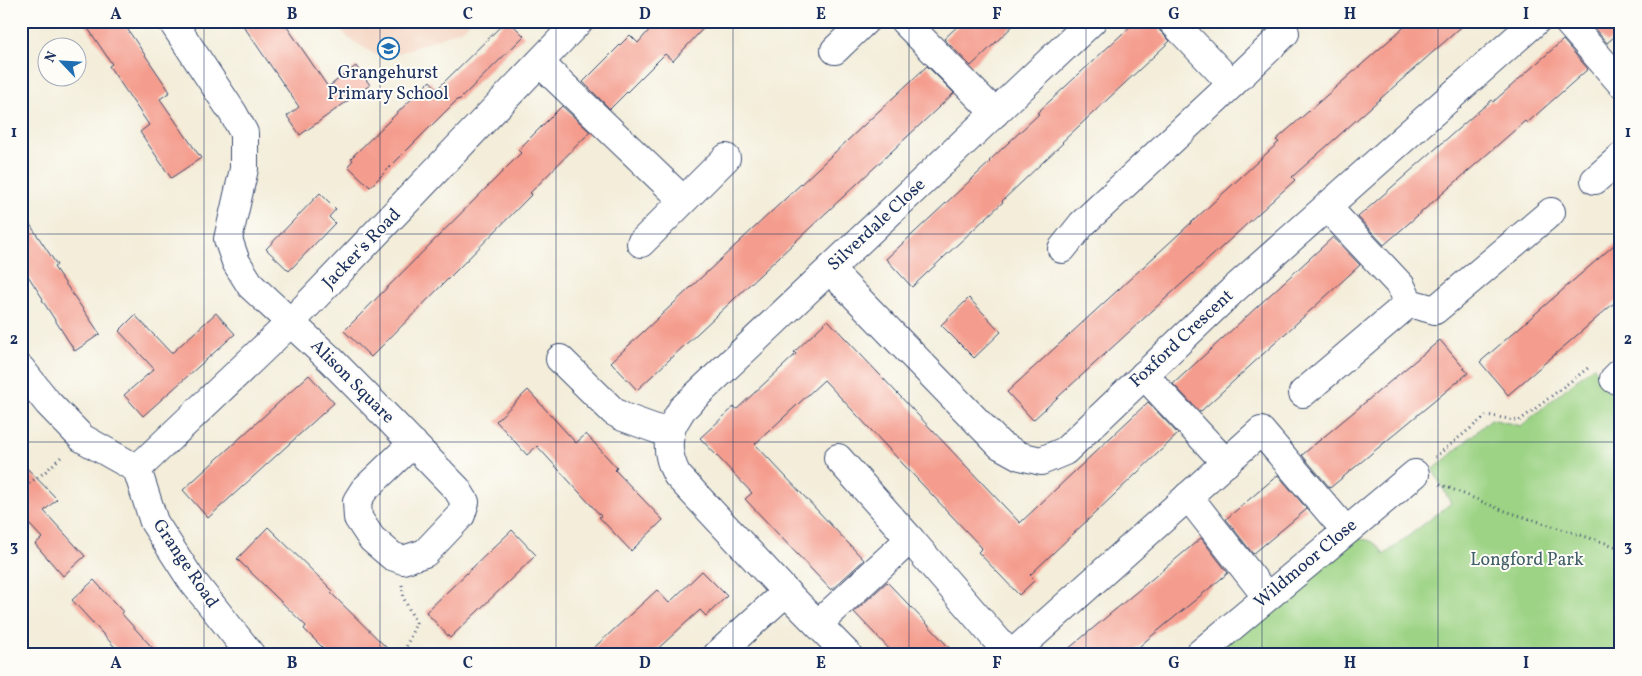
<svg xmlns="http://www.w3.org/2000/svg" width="1642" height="676" viewBox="0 0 1642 676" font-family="Vollkorn,serif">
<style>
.built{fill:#f4d3c0}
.green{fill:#9cd384;stroke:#5c8171}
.building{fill:#f49d8e}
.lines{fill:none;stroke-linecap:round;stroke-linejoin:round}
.minor-casing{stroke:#3b4c70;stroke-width:30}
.path{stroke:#3b4c70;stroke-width:3;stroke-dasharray:1 4;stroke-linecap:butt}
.minor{stroke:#fff;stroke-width:28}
.grid{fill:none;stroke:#1b2f5e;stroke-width:1;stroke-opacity:0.55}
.labels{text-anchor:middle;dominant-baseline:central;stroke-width:4;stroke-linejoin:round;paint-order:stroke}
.poi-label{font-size:18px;fill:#1b2f5e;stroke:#fdfcf7}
.street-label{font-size:18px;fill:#1b2f5e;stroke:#fdfcf7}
.park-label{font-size:18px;fill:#426069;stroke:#fdfcf7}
.neatline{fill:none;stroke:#1b2f5e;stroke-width:2}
.grid-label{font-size:16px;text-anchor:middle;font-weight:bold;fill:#1b2f5e}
</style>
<rect width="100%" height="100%" fill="#fdfcf7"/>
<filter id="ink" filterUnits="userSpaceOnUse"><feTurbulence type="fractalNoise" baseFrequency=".02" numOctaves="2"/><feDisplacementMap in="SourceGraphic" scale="10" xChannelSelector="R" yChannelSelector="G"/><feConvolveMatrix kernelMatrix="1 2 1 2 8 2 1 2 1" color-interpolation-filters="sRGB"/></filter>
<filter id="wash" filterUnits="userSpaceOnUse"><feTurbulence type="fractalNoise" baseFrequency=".0096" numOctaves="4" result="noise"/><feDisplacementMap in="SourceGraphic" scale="20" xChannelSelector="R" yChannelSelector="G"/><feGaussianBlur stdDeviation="1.12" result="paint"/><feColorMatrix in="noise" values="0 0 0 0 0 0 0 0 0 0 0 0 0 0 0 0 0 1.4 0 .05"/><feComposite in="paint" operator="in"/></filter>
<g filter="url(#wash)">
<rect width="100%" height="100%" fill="#f3edd9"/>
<polygon class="built" points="334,21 471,21 463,29 383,59 348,38"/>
<path class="green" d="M1593 366 1618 399 1621 397V655H1212L1351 539C1368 539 1375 539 1384 555L1451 503 1433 470 1491 419 1521 426Z"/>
<g id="blocks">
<g class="building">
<polygon points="83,21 122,21 170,92 160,99 201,158 171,178 140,132 149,125 109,66 112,64"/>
<polygon points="240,21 283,21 328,87 356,66 370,85 300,135 287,116 299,107"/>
<polygon points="506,21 509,21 524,36 459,100 458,99 370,187 348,166 353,160 351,158 430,81 437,89"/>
<polygon points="657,21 710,21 673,61 665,54 610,109 583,82 630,35 638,43"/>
<polygon points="963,21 1018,21 971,66 944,39"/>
<polygon points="1136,21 1157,21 1160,31 1170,41 1079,126 1062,142 1063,143 1002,201 1003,202 912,287 886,259 990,162 989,161 1039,114 1037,113"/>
<polygon points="1411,21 1468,21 1292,177 1295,180 1033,420 1007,392 1279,142 1276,140"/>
<polygon points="1588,21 1621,21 1621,31 1607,43"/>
<polygon points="1563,40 1588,69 1527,123 1525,121 1384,245 1358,217 1474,115 1492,100 1493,102"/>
<polygon points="927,66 954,93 637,390 611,362"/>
<polygon points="562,106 590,132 530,193 532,194 371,357 344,331 521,153 518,150"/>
<polygon points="320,193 336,209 329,217 335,223 289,271 266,249"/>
<polygon points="21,211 57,265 54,267 100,334 75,351 42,300 43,299 21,265"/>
<polygon points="1333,237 1360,265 1200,412 1173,384"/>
<polygon points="1621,239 1621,297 1508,395 1480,362"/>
<polygon points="969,298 1001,332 974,358 941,325"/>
<polygon points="216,313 235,334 143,416 124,395 154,369 119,331 135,315 171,353 173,352"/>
<polygon points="828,320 1020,523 1148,402 1178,434 1030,575 1035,580 1019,595 978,552 982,548 824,380 755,444 864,560 831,590 745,499 752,493 700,438 734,407 737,409 796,354 794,352"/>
<polygon points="1440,340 1468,373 1330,488 1302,455"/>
<polygon points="309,375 334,403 208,518 183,490"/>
<polygon points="528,390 576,443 586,434 617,468 615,470 663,520 631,551 599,517 601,516 537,446 527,455 496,421"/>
<polygon points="21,462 57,499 44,511 85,556 63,576 35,544 42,538 30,525 21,534"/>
<polygon points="1278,475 1307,509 1253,554 1226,519"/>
<polygon points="268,527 333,591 331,593 394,655 330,655 304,629 306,626 237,559"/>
<polygon points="512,530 536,555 450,638 426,612"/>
<polygon points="1201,538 1228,573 1148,639 1130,655 1061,655"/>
<polygon points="702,571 727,596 706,616 700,610 651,655 586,655 657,590 669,603"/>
<polygon points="94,580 123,612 121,613 159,655 122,655 72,600"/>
<polygon points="887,582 929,626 956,655 895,655 854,612"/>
</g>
</g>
</g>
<g filter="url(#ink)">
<use href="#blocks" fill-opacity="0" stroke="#3b4c70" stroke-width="1"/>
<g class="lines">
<defs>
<g id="minor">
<polyline points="172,21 233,113 244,133 244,169 228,239 236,262 251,286 331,360 392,422 457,489 465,502 461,515 425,553 403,560 392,556 372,539 358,518 357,501 364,490 413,443"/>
<polyline points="904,21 995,113"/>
<polyline points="1567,21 1621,83"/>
<polyline points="835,50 865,21"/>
<polyline points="540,63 683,200"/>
<polyline points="1232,84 1285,33"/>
<polyline points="1595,180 1621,157"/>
<polyline points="1327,207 1401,286 1409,303"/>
<polyline points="641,243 726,158"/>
<polyline points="1062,249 1082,224 1232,84 1172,21"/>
<polyline points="830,270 1000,445 1020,456 1041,461 1065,451 1232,291 1536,21"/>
<polyline points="560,359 614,412 623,417 670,434"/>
<polyline points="21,369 48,403 82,438 137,469 154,522 190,578 251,655"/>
<polyline points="1144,375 1226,463"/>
<polyline points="1614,379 1621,372"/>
<polyline points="1303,393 1409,303 1435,310 1551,212"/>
<polyline points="137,469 291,322 579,21"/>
<polyline points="1188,496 1267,597"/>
<polyline points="910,539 1010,655"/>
<polyline points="818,624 910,539 838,458"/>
<polyline points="717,655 786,592"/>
<path d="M848 655 786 592 677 475C669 460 666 443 672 427 674 421 679 415 682 409L1092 21"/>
<polyline points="1011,655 1261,431 1346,531"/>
<polyline points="1198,655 1415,474"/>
</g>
</defs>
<use href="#minor" class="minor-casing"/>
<g class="path">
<polyline points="1435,457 1487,415 1519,421 1588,368"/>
<polyline points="1440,484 1502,510 1621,548"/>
<polyline points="21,489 45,472 61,457"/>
<polyline points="402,585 404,599 416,623 403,655"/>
</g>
<use href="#minor" class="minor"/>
</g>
</g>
<path class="grid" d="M204 21V655M380 21V655M556 21V655M733 21V655M909 21V655M1086 21V655M1262 21V655M1438 21V655M21 234H1621M21 442H1621"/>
<defs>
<symbol id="school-ring" viewBox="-11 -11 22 22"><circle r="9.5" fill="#fdfcf7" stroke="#1f6fb2" stroke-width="1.5"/><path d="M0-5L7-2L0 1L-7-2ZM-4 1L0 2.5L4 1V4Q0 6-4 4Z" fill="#1f6fb2"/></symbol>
</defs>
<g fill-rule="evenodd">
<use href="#school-ring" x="376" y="36" width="25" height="25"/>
</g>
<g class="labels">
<g class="poi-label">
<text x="388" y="73">Grangehurst<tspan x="388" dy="21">Primary School</tspan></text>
</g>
<g class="street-label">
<text transform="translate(877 225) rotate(-43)">Silverdale Close</text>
<text transform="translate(362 249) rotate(-46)">Jacker's Road</text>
<text transform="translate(1182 339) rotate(-43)">Foxford Crescent</text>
<text transform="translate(352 382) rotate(45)">Alison Square</text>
<text transform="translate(185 564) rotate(56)">Grange Road</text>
<text transform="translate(1306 564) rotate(-40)">Wildmoor Close</text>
</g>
<g class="park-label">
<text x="1527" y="560">Longford Park</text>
</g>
</g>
<rect width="1642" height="676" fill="none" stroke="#fdfcf7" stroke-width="55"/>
<g transform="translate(62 62) rotate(295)"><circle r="24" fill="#fdfcf7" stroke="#a3aaba"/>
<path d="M0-4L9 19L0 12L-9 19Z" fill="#1f6fb2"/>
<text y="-8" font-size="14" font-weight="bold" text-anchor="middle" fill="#1b2f5e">N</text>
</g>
<rect x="28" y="28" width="1586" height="620" class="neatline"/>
<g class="grid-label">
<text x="116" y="19">A</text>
<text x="292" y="19">B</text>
<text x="468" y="19">C</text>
<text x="645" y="19">D</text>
<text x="821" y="19">E</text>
<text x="997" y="19">F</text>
<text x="1174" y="19">G</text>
<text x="1350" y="19">H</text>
<text x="1526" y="19">I</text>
<text x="14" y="137">1</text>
<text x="1628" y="137">1</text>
<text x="14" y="344">2</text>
<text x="1628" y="344">2</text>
<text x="14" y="551">3</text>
<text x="1628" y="551">3</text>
<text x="116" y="668">A</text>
<text x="292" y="668">B</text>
<text x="468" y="668">C</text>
<text x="645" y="668">D</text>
<text x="821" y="668">E</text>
<text x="997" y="668">F</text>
<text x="1174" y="668">G</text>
<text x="1350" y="668">H</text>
<text x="1526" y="668">I</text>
</g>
</svg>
